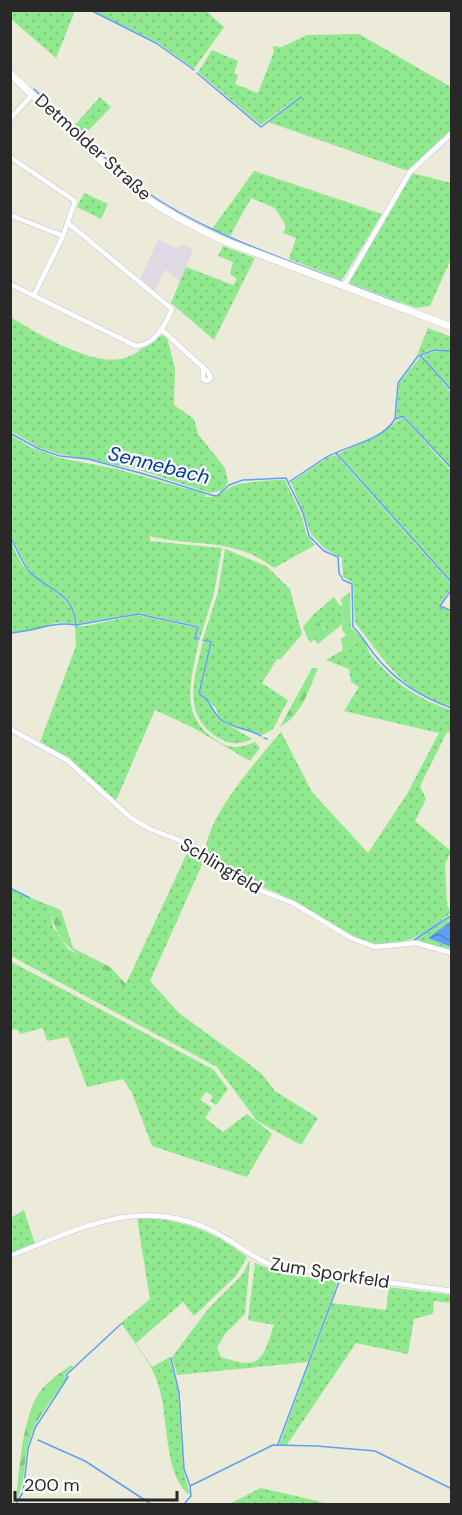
<svg xmlns="http://www.w3.org/2000/svg" width="462" height="1515" viewBox="0 0 462 1515" font-family="'DM Sans',sans-serif">
<style>
.industrial{fill:#dfd9e3}
.grass{fill:url(#grass-dots)}
.forest{fill:url(#forest-firs)}
.water{fill:url(#water-waves)}
.lines{fill:none;stroke-linecap:round;stroke-linejoin:round}
.stream{stroke:#609ff8;stroke-width:1.5}
.street-casing{stroke:#d0cde3;stroke-width:6}
.secondary-casing{stroke:#d0cde3;stroke-width:8}
.street{stroke:#fff;stroke-width:4.5}
.secondary{stroke:#fff;stroke-width:7}
.labels{text-anchor:middle;dominant-baseline:central;stroke-width:4.5;stroke-linejoin:round;paint-order:stroke}
.street-label{font-size:18px;fill:#282828;stroke:#fff}
.water-label{font-size:20px;font-style:italic;fill:#0237a2;stroke:#fff}
</style>
<defs>
<pattern id="grass-dots" width="8" height="8" patternUnits="userSpaceOnUse" patternTransform="scale(1.5)"><rect width="8" height="8" fill="#90e88f"/><path d="M2 2h.1M6 6h.1" fill="none" stroke="#7cc77b" stroke-width="1.8" stroke-linecap="round"/></pattern>
<pattern id="forest-firs" width="22" height="20" patternUnits="userSpaceOnUse" patternTransform="scale(1.5)"><rect width="22" height="20" fill="#90e88f"/><path d="M5 1l3.5 6h-7zM16 11l3.5 6h-7z" fill="#7cc77b"/></pattern>
<pattern id="water-waves" width="16" height="10" patternUnits="userSpaceOnUse" patternTransform="scale(1.5)"><rect width="16" height="10" fill="#609ff8"/><path d="M0 5q4-4 8 0t8 0" fill="none" stroke="#4f82c9"/></pattern>
</defs>
<rect width="100%" height="100%" fill="#ecead8"/>
<polygon class="industrial" points="158,240 178,248 181,244 193,249 180,282 165,269 155,291 140,279"/>
<g class="grass">
<polygon points="10,11 75,11 56,58 11,19"/>
<polygon points="92,11 206,11 224,27 194,69 157,42"/>
<polygon points="359,34 451,87 451,130 408,171 268,122 300,96 261,125 198,72 212,50 238,61 234,73 238,75 235,84 258,93 274,52 273,46 282,47 307,35"/>
<polygon points="100,97 111,107 84,135 74,126"/>
<polygon points="254,171 382,214 342,280 289,259 296,238 283,233 286,226 275,208 251,198 230,236 212,229"/>
<polygon points="412,173 451,183 451,259 430,306 416,308 348,282"/>
<polygon points="84,193 108,204 101,219 77,207"/>
<polygon points="223,246 255,258 214,340 171,303 186,267 233,285 237,279 230,274 233,262 218,256"/>
<path d="M10 317C37 333 96 370 128 357 141 352 151 338 163 335L167 338 175 368 174 405 194 419 198 434 225 468 228 482 223 490 210 493 136 469 60 454 40 448 11 431Z"/>
<polygon points="428,328 451,337 451,350 435,349 417,355"/>
<polygon points="442,350 451,352 451,390 422,355"/>
<polygon points="421,356 451,393 451,468 404,415 396,418 399,383"/>
<polygon points="403,417 451,471 451,581 338,454 377,436"/>
<path d="M11 435 32 448 60 458 117 469 205 494V497C220 498 223 489 236 485 241 483 279 479 285 480L301 514 307 536 315 545 274 568C232 536 196 548 150 536V541L222 548 214 593 200 638 196 637 199 626 138 613 77 624C75 589 42 589 28 568 20 557 17 545 10 534Z"/>
<path d="M336 455 451 584V588L439 606 451 612V706C403 695 383 657 355 623L353 583 343 577 342 558 325 549 311 534 291 482 327 458Z"/>
<path d="M12 543C16 553 21 565 29 572 45 589 74 595 75 624 53 620 55 624 36 630 28 632 18 632 11 632Z"/>
<polygon points="225,549 266,566 290,589 302,634 281,659 277,659 262,683 288,700 273,729 262,735 236,728 218,717 216,708 200,693 212,642 203,639 218,592"/>
<polygon points="334,597 340,606 343,604 342,624 318,644 314,639 325,629 313,615"/>
<path d="M137 615 197 628 194 637 199 640C192 678 177 715 216 740 230 750 240 748 255 742L260 748 250 761 192 727 155 710 115 803 67 758 40 742 76 646 75 626H85Z"/>
<path d="M363 638C367 643 367 650 371 655 394 683 418 699 451 710V733L447 732 420 786 426 799 415 821 451 851 445 865 447 905 451 913C432 928 412 943 387 945 355 948 323 917 297 903 267 886 230 879 206 852 205 818 259 758 281 732L312 792 368 853 407 794 439 733 344 711 359 687 351 682 349 669 326 660Z"/>
<path d="M203 641 210 643 198 694 208 701 217 718 252 739C239 745 230 745 217 737 181 713 195 677 203 641Z"/>
<polygon points="190,847 205,858 150,981 179,1013 261,1073 275,1091 318,1118 301,1145 257,1121 217,1067 11,956 10,889 42,903 50,910 53,927 68,949 110,972 125,986"/>
<polygon points="451,917 451,922 428,938 451,947 451,951 415,940"/>
<polygon points="10,961 214,1070 228,1089 216,1105 210,1101 213,1096 206,1092 200,1100 212,1108 205,1118 223,1132 247,1114 272,1134 247,1177 152,1146 132,1093 123,1079 87,1087 68,1037 47,1041 43,1028 20,1034 18,1030 11,1029"/>
<polygon points="24,1210 35,1244 11,1254 11,1218"/>
<path d="M137 1218C178 1217 216 1232 247 1257L236 1276 194 1316 183 1302 136 1343 152 1367 170 1357 178 1393 183 1469 190 1495C165 1479 168 1420 160 1391 154 1365 136 1345 121 1323L150 1299Z"/>
<path d="M250 1259 245 1314 225 1334 217 1348 221 1357C260 1370 262 1362 274 1325L248 1320 255 1263 284 1274 338 1281 308 1362 177 1375 172 1357 209 1308 243 1274Z"/>
<polygon points="389,1287 451,1295 451,1303 434,1301 433,1314 414,1319 408,1354 356,1343 286,1446 279,1445 332,1303 386,1310"/>
<polygon points="261,1488 330,1504 229,1504"/>
</g>
<g class="forest">
<polygon points="350,592 351,628 363,638 343,650 341,639 346,635 342,630 343,604 340,600"/>
<polygon points="313,615 325,630 310,643 303,627"/>
<path d="M312 668H318C309 689 302 715 280 727Z"/>
<path d="M31 898 61 910 73 948 110 967 126 984 125 987C93 954 61 961 50 910Z"/>
<path d="M71 1365 73 1367 64 1375 67 1378C54 1398 35 1418 29 1442 22 1463 27 1485 14 1504H11L16 1499C20 1468 22 1413 42 1389 49 1380 62 1372 71 1365Z"/>
</g>
<polygon class="water" points="451,921 451,947 428,938"/>
<g class="lines">
<g class="stream">
<polyline points="90,10 156,43 194,70"/>
<polyline points="197,73 261,127 301,97"/>
<polyline points="34,89 97,150"/>
<polyline points="102,155 134,183"/>
<path d="M142 189C203 232 272 254 341 281"/>
<polyline points="349,284 399,303"/>
<polyline points="420,355 435,350 452,351"/>
<polyline points="396,419 403,416 452,469"/>
<path d="M10 433 39 449 60 456 88 459 144 474 211 495 217 496 229 485 243 480 286 478 303 513 309 536 324 551 338 557 339 573 343 580 352 584 353 627C363 636 365 643 373 653 394 680 419 697 452 708"/>
<polyline points="336,453 452,583"/>
<path d="M289 482C301 474 313 466 325 458 347 445 381 442 395 419L398 383 418 356H421L452 391"/>
<path d="M10 536C16 547 20 559 28 570 43 589 74 590 76 625 53 621 34 631 10 633"/>
<polyline points="452,589 440,606 452,611"/>
<polyline points="76,625 138,614 198,627 195,637 199,639"/>
<path d="M203 640 211 642 199 694C211 700 212 712 220 719 233 729 248 728 261 736"/>
<polyline points="264,738 267,739"/>
<polyline points="10,888 30,898"/>
<polyline points="414,940 452,915"/>
<polyline points="171,1358 179,1393 184,1469 190,1486"/>
<polyline points="38,1440 85,1461 151,1504"/>
<polyline points="278,1444 339,1282"/>
<polyline points="16,1504 23,1492 28,1449 35,1428 68,1377 66,1375 121,1324"/>
<polyline points="184,1504 191,1496 190,1486 273,1445 317,1446 375,1451 452,1489"/>
</g>
<defs>
<g id="street">
<polyline points="10,119 33,94"/>
<polyline points="10,157 75,201 63,236 34,295"/>
<polyline points="10,215 63,236"/>
<path d="M10 284 136 346C154 346 166 324 172 309L68 223"/>
<polyline points="344,286 410,172 452,133"/>
<polyline points="162,330 208,372 211,378 207,381 203,379 203,368"/>
<polyline points="10,729 67,760 131,818 150,829 192,845 237,878 259,890 293,903 351,938 375,947 416,943 452,953"/>
<path d="M10 1256C77 1230 138 1196 209 1229 233 1240 252 1259 277 1267L452 1291"/>
</g>
<path id="secondary" d="M10 73C51 112 90 154 134 189 161 210 191 225 222 240L452 327"/>
</defs>
<use href="#street" class="street-casing"/>
<use href="#secondary" class="secondary-casing"/>
<use href="#street" class="street"/>
<use href="#secondary" class="secondary"/>
</g>
<g class="labels">
<g class="street-label">
<text transform="translate(93 147) rotate(42)">Detmolder Straße</text>
<text transform="translate(221 866) rotate(31)">Schlingfeld</text>
<text transform="translate(330 1273) rotate(9)">Zum Sporkfeld</text>
</g>
<g class="water-label">
<text transform="translate(159 465) rotate(14)">Sennebach</text>
</g>
</g>
<rect width="462" height="1515" fill="none" stroke="#282828" stroke-width="24"/>
<path d="M15 1491v9h162v-9" fill="none" stroke="#282828" stroke-width="3"/>
<text x="24" y="1491" font-size="18" fill="#282828" stroke="#ffffff" stroke-width="4.5" paint-order="stroke">200 m</text>
</svg>
